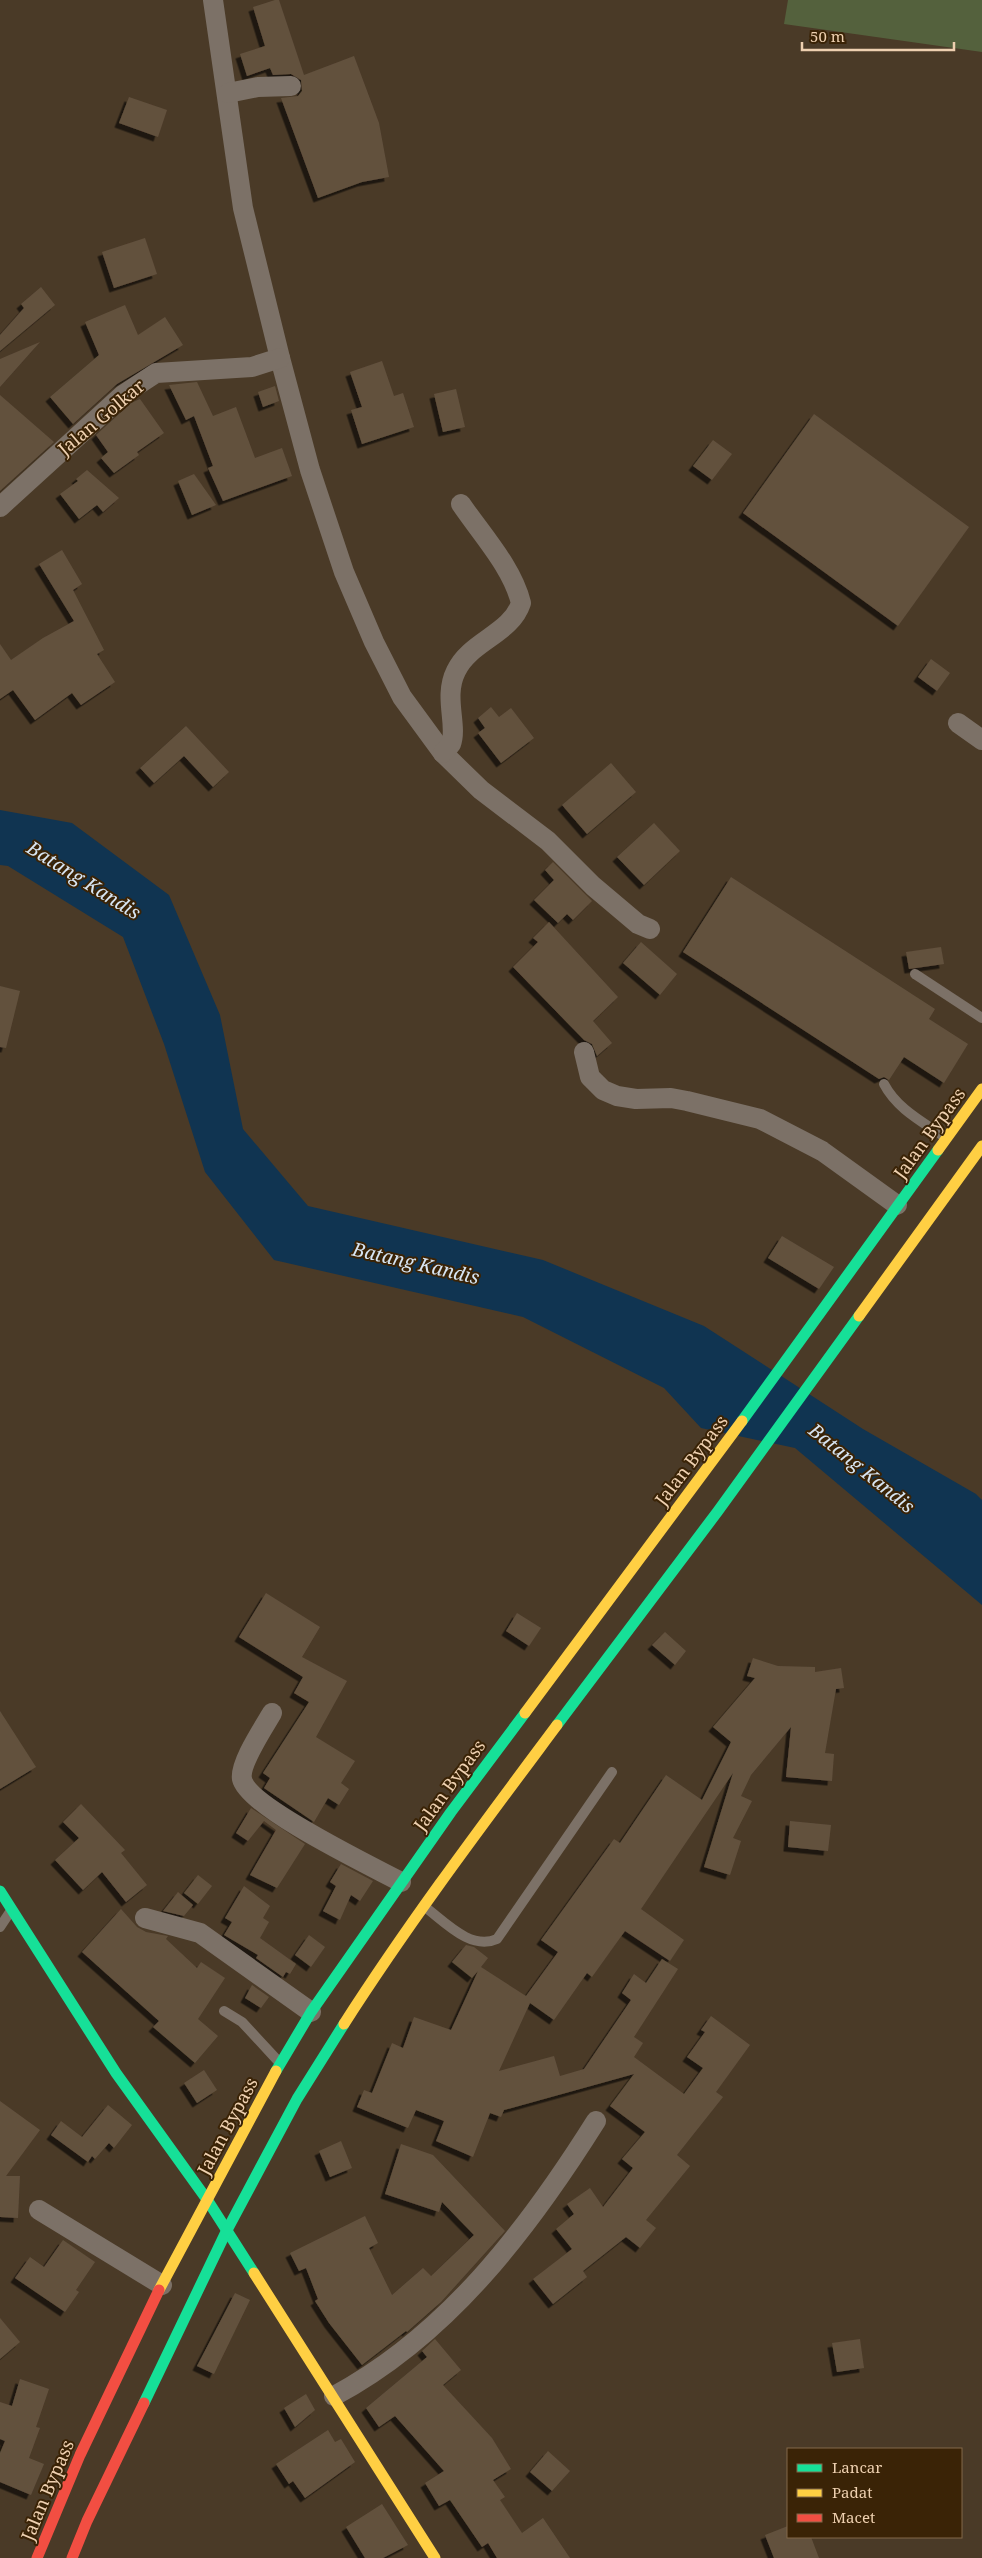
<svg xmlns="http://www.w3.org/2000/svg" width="982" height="2558" viewBox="0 0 982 2558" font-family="'Noto Serif',serif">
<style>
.green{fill:#54613d}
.water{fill:#103451}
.building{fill:#62513e;filter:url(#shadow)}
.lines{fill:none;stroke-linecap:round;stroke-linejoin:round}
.lane{stroke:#7c7167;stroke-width:10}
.street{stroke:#7c7167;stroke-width:20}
.fast{stroke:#16e098;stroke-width:11}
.slow{stroke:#ffcf43;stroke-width:11}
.jam{stroke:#f24e42;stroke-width:11}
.labels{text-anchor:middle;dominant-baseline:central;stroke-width:4;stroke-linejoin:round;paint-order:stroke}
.street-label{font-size:18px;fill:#eed0b0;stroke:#3a2306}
.water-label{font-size:19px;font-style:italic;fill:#d7e5f3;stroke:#3a2306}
</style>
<defs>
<filter id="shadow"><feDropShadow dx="-4.5" dy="4.5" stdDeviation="0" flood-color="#0009"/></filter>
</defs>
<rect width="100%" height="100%" fill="#4a3a27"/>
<polygon class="green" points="788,0 982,0 982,52 784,24"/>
<polygon class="water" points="0,810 72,823 169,895 220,1015 243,1129 308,1206 543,1260 704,1326 863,1429 976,1494 982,1500 982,1605 795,1448 701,1428 664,1388 523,1317 274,1260 205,1172 164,1044 123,937 8,866 0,865"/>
<g class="building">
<polygon points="275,0 279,0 304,75 354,56 379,123 389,177 362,182 318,198 281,98 298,96 302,91 301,80 291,74 273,75 270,68 247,76 240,54 265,46 253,7"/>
<polygon points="129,97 167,110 158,137 119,123"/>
<polygon points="145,238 157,274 114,288 102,252"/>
<polygon points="41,287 55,305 0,351 0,335 24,308 21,304"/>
<polygon points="125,305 138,335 165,317 183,345 117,384 73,424 50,397 99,355 85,322"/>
<polygon points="40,342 0,387 0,359"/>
<polygon points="382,361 394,396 403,393 414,427 362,444 351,410 362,407 350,372"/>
<polygon points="197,382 213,416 236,407 255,458 282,448 292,476 223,501 208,468 213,466 194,416 186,420 169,385"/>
<polygon points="275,386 279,401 263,407 258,392"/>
<polygon points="456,389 465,427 443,432 434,394"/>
<polygon points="0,395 54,442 0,491"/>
<polygon points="140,399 164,433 137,452 139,455 114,473 101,458 108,452 96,435 131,403"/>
<polygon points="814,414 969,527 898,626 743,513"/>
<polygon points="713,440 732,454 712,480 693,466"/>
<polygon points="87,470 119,498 103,512 97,505 79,519 60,494 78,481 76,479"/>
<polygon points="194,474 216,505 192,515 178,481"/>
<polygon points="62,550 82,584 73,590 104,650 97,654 115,682 81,705 72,693 35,720 13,690 0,699 0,644 11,660 43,638 74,621 39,564"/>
<polygon points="931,659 950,673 937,691 918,677"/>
<polygon points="491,707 499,717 511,708 534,738 501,763 478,733 485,728 478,718"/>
<polygon points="186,726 229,772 213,787 184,756 154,783 140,768"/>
<polygon points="611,763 636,792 587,834 562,805"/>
<polygon points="654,823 680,851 644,885 617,857"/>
<polygon points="553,862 592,901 573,920 567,914 558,923 534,900 554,880 545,870"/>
<polygon points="731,877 935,1009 929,1019 968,1044 944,1083 904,1057 889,1080 884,1077 879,1079 683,952"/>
<polygon points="549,922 618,997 593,1021 612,1043 597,1056 592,1044 584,1040 513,967 538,942 533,938"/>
<polygon points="641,942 677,974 660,995 623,963"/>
<polygon points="941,947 944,964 909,969 906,952"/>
<polygon points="0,986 20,991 6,1048 0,1047"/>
<polygon points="782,1236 834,1267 819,1289 768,1258"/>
<polygon points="266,1593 320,1627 302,1657 347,1681 316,1737 355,1761 341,1783 349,1789 339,1805 328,1798 314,1822 264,1788 270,1778 263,1773 309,1702 294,1693 303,1677 239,1637"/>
<polygon points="517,1613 541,1628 529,1646 506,1631"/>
<polygon points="665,1632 686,1651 675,1665 652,1645"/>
<polygon points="753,1658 778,1666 815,1667 815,1672 841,1668 844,1688 836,1689 825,1753 834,1754 832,1781 786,1777 791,1727 751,1775 741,1796 752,1801 733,1838 741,1841 730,1875 704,1867 733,1773 641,1909 684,1940 670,1961 625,1931 592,1977 587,1973 554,2020 530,2003 499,2071 554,2056 560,2076 584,2069 631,2000 622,1993 634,1974 646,1983 662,1959 678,1969 634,2037 643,2043 634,2057 684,2094 703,2068 687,2057 705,2032 701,2030 711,2016 750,2045 716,2092 723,2097 677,2155 690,2166 646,2220 656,2228 640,2248 626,2237 583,2271 587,2277 553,2304 533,2279 572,2249 556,2229 574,2214 567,2204 590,2188 603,2207 633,2168 622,2159 645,2132 610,2106 634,2074 504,2110 501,2117 490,2113 473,2157 436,2141 444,2121 416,2110 408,2128 357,2107 364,2090 372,2093 392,2043 403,2048 414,2017 451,2030 478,1971 472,1978 452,1962 466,1945 474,1947 488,1958 481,1967 526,1996 558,1952 541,1940 614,1839 620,1843 666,1775 702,1800 731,1742 713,1727 755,1678 747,1676"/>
<polygon points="0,1711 36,1767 0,1789"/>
<polygon points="81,1804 125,1850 121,1853 147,1885 126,1902 102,1872 83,1890 55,1860 79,1838 63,1822"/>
<polygon points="251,1808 305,1844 277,1888 250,1875 276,1830 264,1821 248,1841 236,1833"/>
<polygon points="790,1821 831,1825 828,1851 788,1847"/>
<polygon points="341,1864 373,1881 360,1901 351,1895 340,1920 323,1911 336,1886 330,1882"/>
<polygon points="198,1875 212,1886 198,1904 184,1893"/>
<polygon points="244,1886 270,1906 263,1918 269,1922 260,1938 296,1964 290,1974 286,1972 283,1977 256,1958 258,1955 224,1935 232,1922 225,1918"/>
<polygon points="178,1892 193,1905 184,1916 163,1911"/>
<polygon points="121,1909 137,1927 146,1932 168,1936 166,1939 197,1968 201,1962 225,1978 198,2019 218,2036 195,2063 153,2027 159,2021 82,1952"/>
<polygon points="309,1935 325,1947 311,1967 295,1955"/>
<polygon points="252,1985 269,1997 261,2008 245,1998"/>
<polygon points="204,2070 217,2090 197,2103 184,2083"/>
<polygon points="0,2101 40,2130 6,2176 20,2176 18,2218 0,2217"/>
<polygon points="108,2105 132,2125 114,2148 109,2143 95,2159 92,2156 88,2162 51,2135 61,2121 82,2137"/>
<polygon points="341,2141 352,2168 330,2177 319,2151"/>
<polygon points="401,2144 433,2155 505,2231 441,2302 407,2332 406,2331 362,2365 329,2323 315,2301 318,2299 306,2268 299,2271 290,2253 365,2216 378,2243 369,2248 392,2295 423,2268 431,2276 474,2235 442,2202 439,2212 385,2194"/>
<polygon points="63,2240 95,2262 76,2290 79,2292 65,2312 15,2278 30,2257 44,2267"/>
<polygon points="235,2293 250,2300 214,2374 197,2366"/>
<polygon points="0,2318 20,2342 0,2359"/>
<polygon points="435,2339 461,2370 443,2385 492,2438 511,2469 493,2480 505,2497 500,2500 522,2533 543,2518 570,2558 497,2558 488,2543 482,2547 450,2500 439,2506 425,2483 444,2471 395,2416 379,2427 366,2408 427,2357 422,2351"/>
<polygon points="860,2339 864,2368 837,2372 832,2343"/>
<polygon points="20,2379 49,2389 36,2427 40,2428 29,2458 44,2464 31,2495 0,2482 0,2453 5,2441 0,2439 0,2402 12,2406"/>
<polygon points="306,2394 315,2410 295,2427 284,2408"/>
<polygon points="328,2430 335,2442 341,2439 355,2462 305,2498 293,2481 289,2484 276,2464"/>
<polygon points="548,2451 570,2471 552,2491 530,2472"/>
<polygon points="382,2504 408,2545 383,2558 365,2558 346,2527"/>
<polygon points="788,2526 788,2537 811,2537 819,2558 774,2558 765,2535"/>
</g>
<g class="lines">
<g class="lane">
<polyline points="915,974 982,1018"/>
<path d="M884 1084C897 1109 923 1122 946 1138"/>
<path d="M425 1907C445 1922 471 1951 497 1939L612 1772"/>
<polyline points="0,1927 10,1912"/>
<polyline points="224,2011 242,2022 279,2062"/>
</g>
<g class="street">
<polyline points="213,0 243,208 280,358 310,470 344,572 374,642 402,697 443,753 481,790 548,841 593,886 638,924 650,929"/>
<polyline points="228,93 258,87 291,86"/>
<polyline points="0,507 124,394 156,373 252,367 280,358"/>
<polyline points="958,723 982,740"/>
<path d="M443 753C445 750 449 747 451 744 458 725 443 697 456 671 470 641 511 634 521 603 512 567 482 535 461 504"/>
<polyline points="584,1052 590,1077 603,1090 617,1096 636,1099 671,1098 687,1101 760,1119 822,1151 897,1205"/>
<path d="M272 1713C264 1727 239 1764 242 1779 248 1807 371 1866 401 1882"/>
<polyline points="145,1918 200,1933 311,2012"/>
<polyline points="39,2210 162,2285"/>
<path d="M334 2396C448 2335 528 2229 596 2121"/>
</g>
<g class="fast">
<polyline points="742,1421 938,1150"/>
<polyline points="557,1725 718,1511 859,1316"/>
<polyline points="0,1891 116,2073 208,2201 254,2273"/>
<polyline points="276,2071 311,2012 451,1812 525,1713"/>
<polyline points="144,2403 226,2232 297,2099 344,2024"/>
</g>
<g class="slow">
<polyline points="938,1150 982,1089"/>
<polyline points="859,1316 982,1146"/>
<polyline points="525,1713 742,1421"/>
<path d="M344 2024C410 1921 484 1823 557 1725"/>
<polyline points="254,2273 435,2558"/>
<polyline points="159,2290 276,2071"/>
</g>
<g class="jam">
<polyline points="37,2558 80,2455 159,2290"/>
<polyline points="72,2558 87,2521 144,2403"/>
</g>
</g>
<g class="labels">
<g class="street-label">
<text transform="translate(101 417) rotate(-40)">Jalan Golkar</text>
<text transform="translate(929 1133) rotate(-54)">Jalan Bypass</text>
<text transform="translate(691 1460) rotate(-53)">Jalan Bypass</text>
<text transform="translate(449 1785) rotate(-54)">Jalan Bypass</text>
<text transform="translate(227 2126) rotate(-62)">Jalan Bypass</text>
<text transform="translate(47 2490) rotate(-67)">Jalan Bypass</text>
</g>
<g class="water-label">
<text transform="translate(84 880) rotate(32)">Batang Kandis</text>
<text transform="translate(416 1263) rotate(13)">Batang Kandis</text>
<text transform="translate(862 1468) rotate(39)">Batang Kandis</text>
</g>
</g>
<rect x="787" y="2448" width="175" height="90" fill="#3a2306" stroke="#82684a"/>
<rect x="797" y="2464" width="25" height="8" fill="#16e098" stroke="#82684a"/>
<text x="832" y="2473" font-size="15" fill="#eed0b0">Lancar</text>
<rect x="797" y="2489" width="25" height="8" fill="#ffcf43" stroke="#82684a"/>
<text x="832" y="2498" font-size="15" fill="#eed0b0">Padat</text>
<rect x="797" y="2514" width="25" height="8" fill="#f24e42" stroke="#82684a"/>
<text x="832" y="2523" font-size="15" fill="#eed0b0">Macet</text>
<path d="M802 42v8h152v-8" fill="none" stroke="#eed0b0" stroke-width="2.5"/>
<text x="810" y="42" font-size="15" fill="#eed0b0" stroke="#3a2306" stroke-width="4" paint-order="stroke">50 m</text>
</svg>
